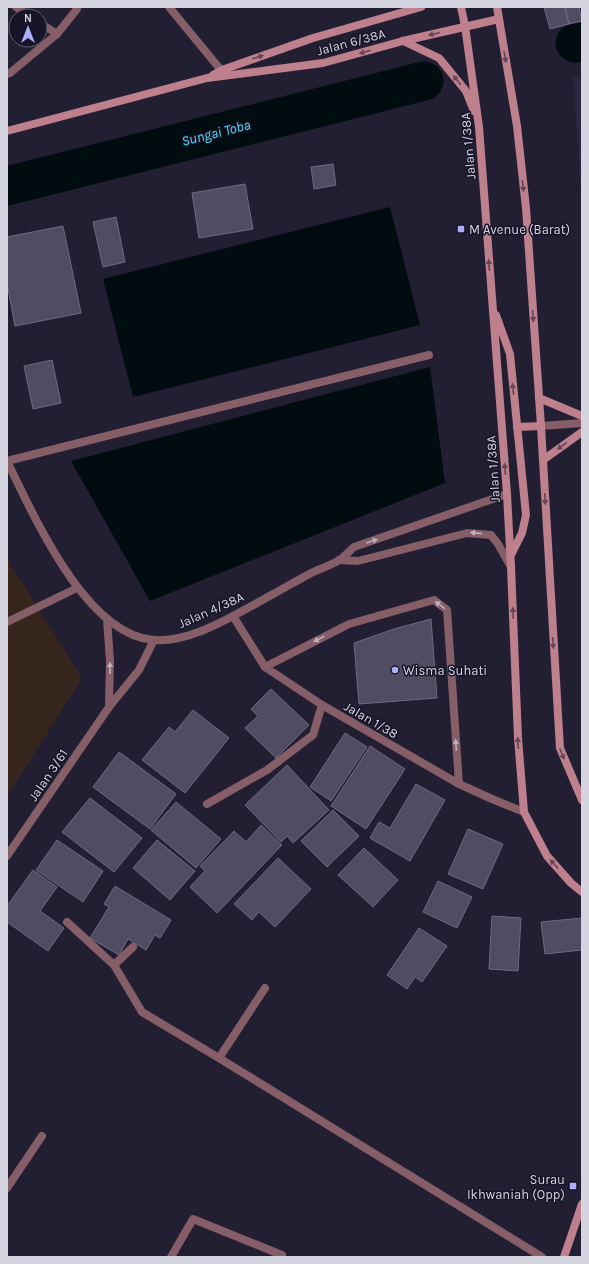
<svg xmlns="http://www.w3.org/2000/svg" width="589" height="1264" viewBox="0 0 589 1264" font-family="Karla,sans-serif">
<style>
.built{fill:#2c2741}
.education{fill:#36251d}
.water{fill:#010c10}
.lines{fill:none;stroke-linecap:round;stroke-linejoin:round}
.river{stroke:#010c10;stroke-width:39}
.building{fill:#504c62;stroke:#6e6b82}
.lane{stroke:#855e67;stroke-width:8}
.street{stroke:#855e67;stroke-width:8}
.secondary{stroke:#be808d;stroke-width:8}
.oneway{fill:#634555}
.oneway2{fill:#bdb1bc}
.poi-dot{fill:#abaffb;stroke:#191528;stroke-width:1.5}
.labels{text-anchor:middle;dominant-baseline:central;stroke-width:3;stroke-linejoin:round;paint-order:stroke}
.street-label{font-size:13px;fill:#d5d4e1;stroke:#191528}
.poi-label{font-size:13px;fill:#d5d4e1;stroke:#191528;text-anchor:start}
.water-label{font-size:14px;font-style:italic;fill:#58d6f0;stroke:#191528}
</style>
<rect width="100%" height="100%" fill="#221f32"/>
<polygon class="built" points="582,76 582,204 573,78"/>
<polygon class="education" points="7,553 11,565 82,678 7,797"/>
<g class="water">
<polygon points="390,207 420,325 133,397 103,279"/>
<polygon points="430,367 445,483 150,601 71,461"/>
</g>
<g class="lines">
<g class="river">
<polyline points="575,43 582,42"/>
<polyline points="7,186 424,81"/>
</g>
</g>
<g class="building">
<polygon points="544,7 565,7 569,24 550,29"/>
<polygon points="565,7 579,7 582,21 569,24"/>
<polygon points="333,164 336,185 314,189 311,167"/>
<polygon points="245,184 253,229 199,238 192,193"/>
<polygon points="116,217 125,262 103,267 93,222"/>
<polygon points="63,226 81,313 15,326 7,283 7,237"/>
<polygon points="52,360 61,403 33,409 24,366"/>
<polygon points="431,619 437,698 359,704 354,643 394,629"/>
<polygon points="271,689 309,725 276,758 245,728 258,716 251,709"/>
<polygon points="193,710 229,738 185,793 142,760 169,727 175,732"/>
<polygon points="345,733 367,747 331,801 310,787"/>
<polygon points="370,746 405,769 366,829 331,806"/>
<polygon points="119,752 176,794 150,829 93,787"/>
<polygon points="287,765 329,810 293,843 287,836 281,842 245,805"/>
<polygon points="416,784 445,800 410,861 370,838 379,822 390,828"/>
<polygon points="90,798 142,838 114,872 62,832"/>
<polygon points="176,802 221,839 196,868 151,830"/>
<polygon points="333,810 359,836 327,867 301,841"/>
<polygon points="261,825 282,845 217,913 190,887 205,871 200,866 234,831 246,842"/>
<polygon points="468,829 503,844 483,889 448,874"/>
<polygon points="57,840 103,871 83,902 36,870"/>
<polygon points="157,840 195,871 170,900 133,868"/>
<polygon points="364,848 398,880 373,907 338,875"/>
<polygon points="278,858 311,889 275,927 259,912 252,920 234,904"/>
<polygon points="33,870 57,887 40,911 64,928 48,951 7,922 7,906"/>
<polygon points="438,881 472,897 457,928 423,912"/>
<polygon points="115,886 171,920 160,938 155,935 146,950 128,939 119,955 90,938 109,907 104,904"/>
<polygon points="492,916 521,918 518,971 489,969"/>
<polygon points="582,918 582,950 545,954 541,922"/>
<polygon points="419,928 447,946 422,982 415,977 407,989 387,975"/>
</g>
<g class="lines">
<g class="lane">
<polyline points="16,7 29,16"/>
<polyline points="40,23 57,34"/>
<polyline points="7,74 10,73 57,34 77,9 77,7"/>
<polyline points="7,461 429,355"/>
<polyline points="7,622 77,588"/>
<polyline points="207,804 267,770 313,735 322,705"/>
<polyline points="114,965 133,947"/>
<polyline points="219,1058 265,988"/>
<polyline points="7,1188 42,1136"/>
</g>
<g class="street">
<polyline points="169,7 225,75"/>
<polyline points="541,426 582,423"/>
<path d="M7 461C34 516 85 634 153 640 188 643 228 619 257 603 275 593 293 583 311 573 319 569 329 566 338 561 344 558 349 551 354 547L507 494"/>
<polyline points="339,560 358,561 467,533 491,535 498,544 511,567"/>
<polyline points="233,616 265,667 322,705 459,784 492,799 524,812"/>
<polyline points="107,619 110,661 109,707"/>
<polyline points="265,667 349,624 434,600 447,610 459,784"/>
<polyline points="7,856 109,707 139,670 154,640"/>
<polyline points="67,922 114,965 142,1012 219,1058 542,1257"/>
<polyline points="171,1257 193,1219 282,1255"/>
</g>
<g class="secondary">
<polyline points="461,7 465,26 479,127 507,494 511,567 518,738 524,812 547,856 571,883 582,892"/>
<polyline points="497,7 517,126 526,208 541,426 560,748 582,800"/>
<polyline points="403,41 439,58 466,91 474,111"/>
<polyline points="213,75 222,70 313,38 421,7"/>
<polyline points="7,131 207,78 323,63 403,41 499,19"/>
<polyline points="496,315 510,354 526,515 522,533 511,555"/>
<polyline points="539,398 582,416"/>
<polyline points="517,427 541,426"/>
<polyline points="543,460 582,432"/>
<polyline points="564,1257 582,1204"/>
</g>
</g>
<defs><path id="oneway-solid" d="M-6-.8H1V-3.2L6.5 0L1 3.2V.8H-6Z"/></defs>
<g class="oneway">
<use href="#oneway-solid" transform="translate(434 34) rotate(166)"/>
<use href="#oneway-solid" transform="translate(365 52) rotate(164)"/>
<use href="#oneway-solid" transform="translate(258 57) rotate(-19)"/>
<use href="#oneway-solid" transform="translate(505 57) rotate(80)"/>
<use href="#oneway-solid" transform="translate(457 80) rotate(-129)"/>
<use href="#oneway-solid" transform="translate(523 186) rotate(84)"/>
<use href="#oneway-solid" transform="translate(489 265) rotate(-94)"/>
<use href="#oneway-solid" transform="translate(533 316) rotate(86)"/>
<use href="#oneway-solid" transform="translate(513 389) rotate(-96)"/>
<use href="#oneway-solid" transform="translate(562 446) rotate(144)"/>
<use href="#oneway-solid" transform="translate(505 469) rotate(-95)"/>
<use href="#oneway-solid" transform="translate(545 499) rotate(87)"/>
<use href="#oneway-solid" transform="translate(513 613) rotate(-92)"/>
<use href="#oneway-solid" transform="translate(553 643) rotate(87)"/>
<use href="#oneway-solid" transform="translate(518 743) rotate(-94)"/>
<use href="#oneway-solid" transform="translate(562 754) rotate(68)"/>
<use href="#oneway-solid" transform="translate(554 864) rotate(-133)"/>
</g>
<g class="oneway2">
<use href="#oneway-solid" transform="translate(476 533) rotate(-174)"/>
<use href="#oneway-solid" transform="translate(372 541) rotate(-19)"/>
<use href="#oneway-solid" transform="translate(440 605) rotate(-143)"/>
<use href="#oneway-solid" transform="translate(319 639) rotate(153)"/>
<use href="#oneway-solid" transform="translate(110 668) rotate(-90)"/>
<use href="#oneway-solid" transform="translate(456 745) rotate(-94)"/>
</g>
<g class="poi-dot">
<rect x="457" y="225" width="8" height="8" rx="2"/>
<circle cx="395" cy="670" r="4"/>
<rect x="569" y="1182" width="8" height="8" rx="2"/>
</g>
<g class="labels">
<g class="street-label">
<text transform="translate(351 42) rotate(-15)">Jalan 6/38A</text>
<text transform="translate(468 146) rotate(-95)">Jalan 1/38A</text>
<text transform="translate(493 469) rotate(-94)">Jalan 1/38A</text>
<text transform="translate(211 610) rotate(-24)">Jalan 4/38A</text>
<text transform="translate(371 720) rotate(30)">Jalan 1/38</text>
<text transform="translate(48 775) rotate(-56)">Jalan 3/61</text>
</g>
<g class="poi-label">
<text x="469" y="229">M Avenue (Barat)</text>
<text x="403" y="670">Wisma Suhati</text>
<text x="565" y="1179" text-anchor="end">Surau<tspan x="565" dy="15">Ikhwaniah (Opp)</tspan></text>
</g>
<g class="water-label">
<text transform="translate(216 133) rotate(-14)">Sungai Toba</text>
</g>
</g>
<rect width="589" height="1264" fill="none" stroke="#d5d4e1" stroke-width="16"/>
<g transform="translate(28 28)"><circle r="19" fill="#191528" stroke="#646172"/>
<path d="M0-3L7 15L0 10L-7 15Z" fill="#abaffb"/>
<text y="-6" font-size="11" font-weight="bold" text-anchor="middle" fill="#d5d4e1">N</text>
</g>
</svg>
